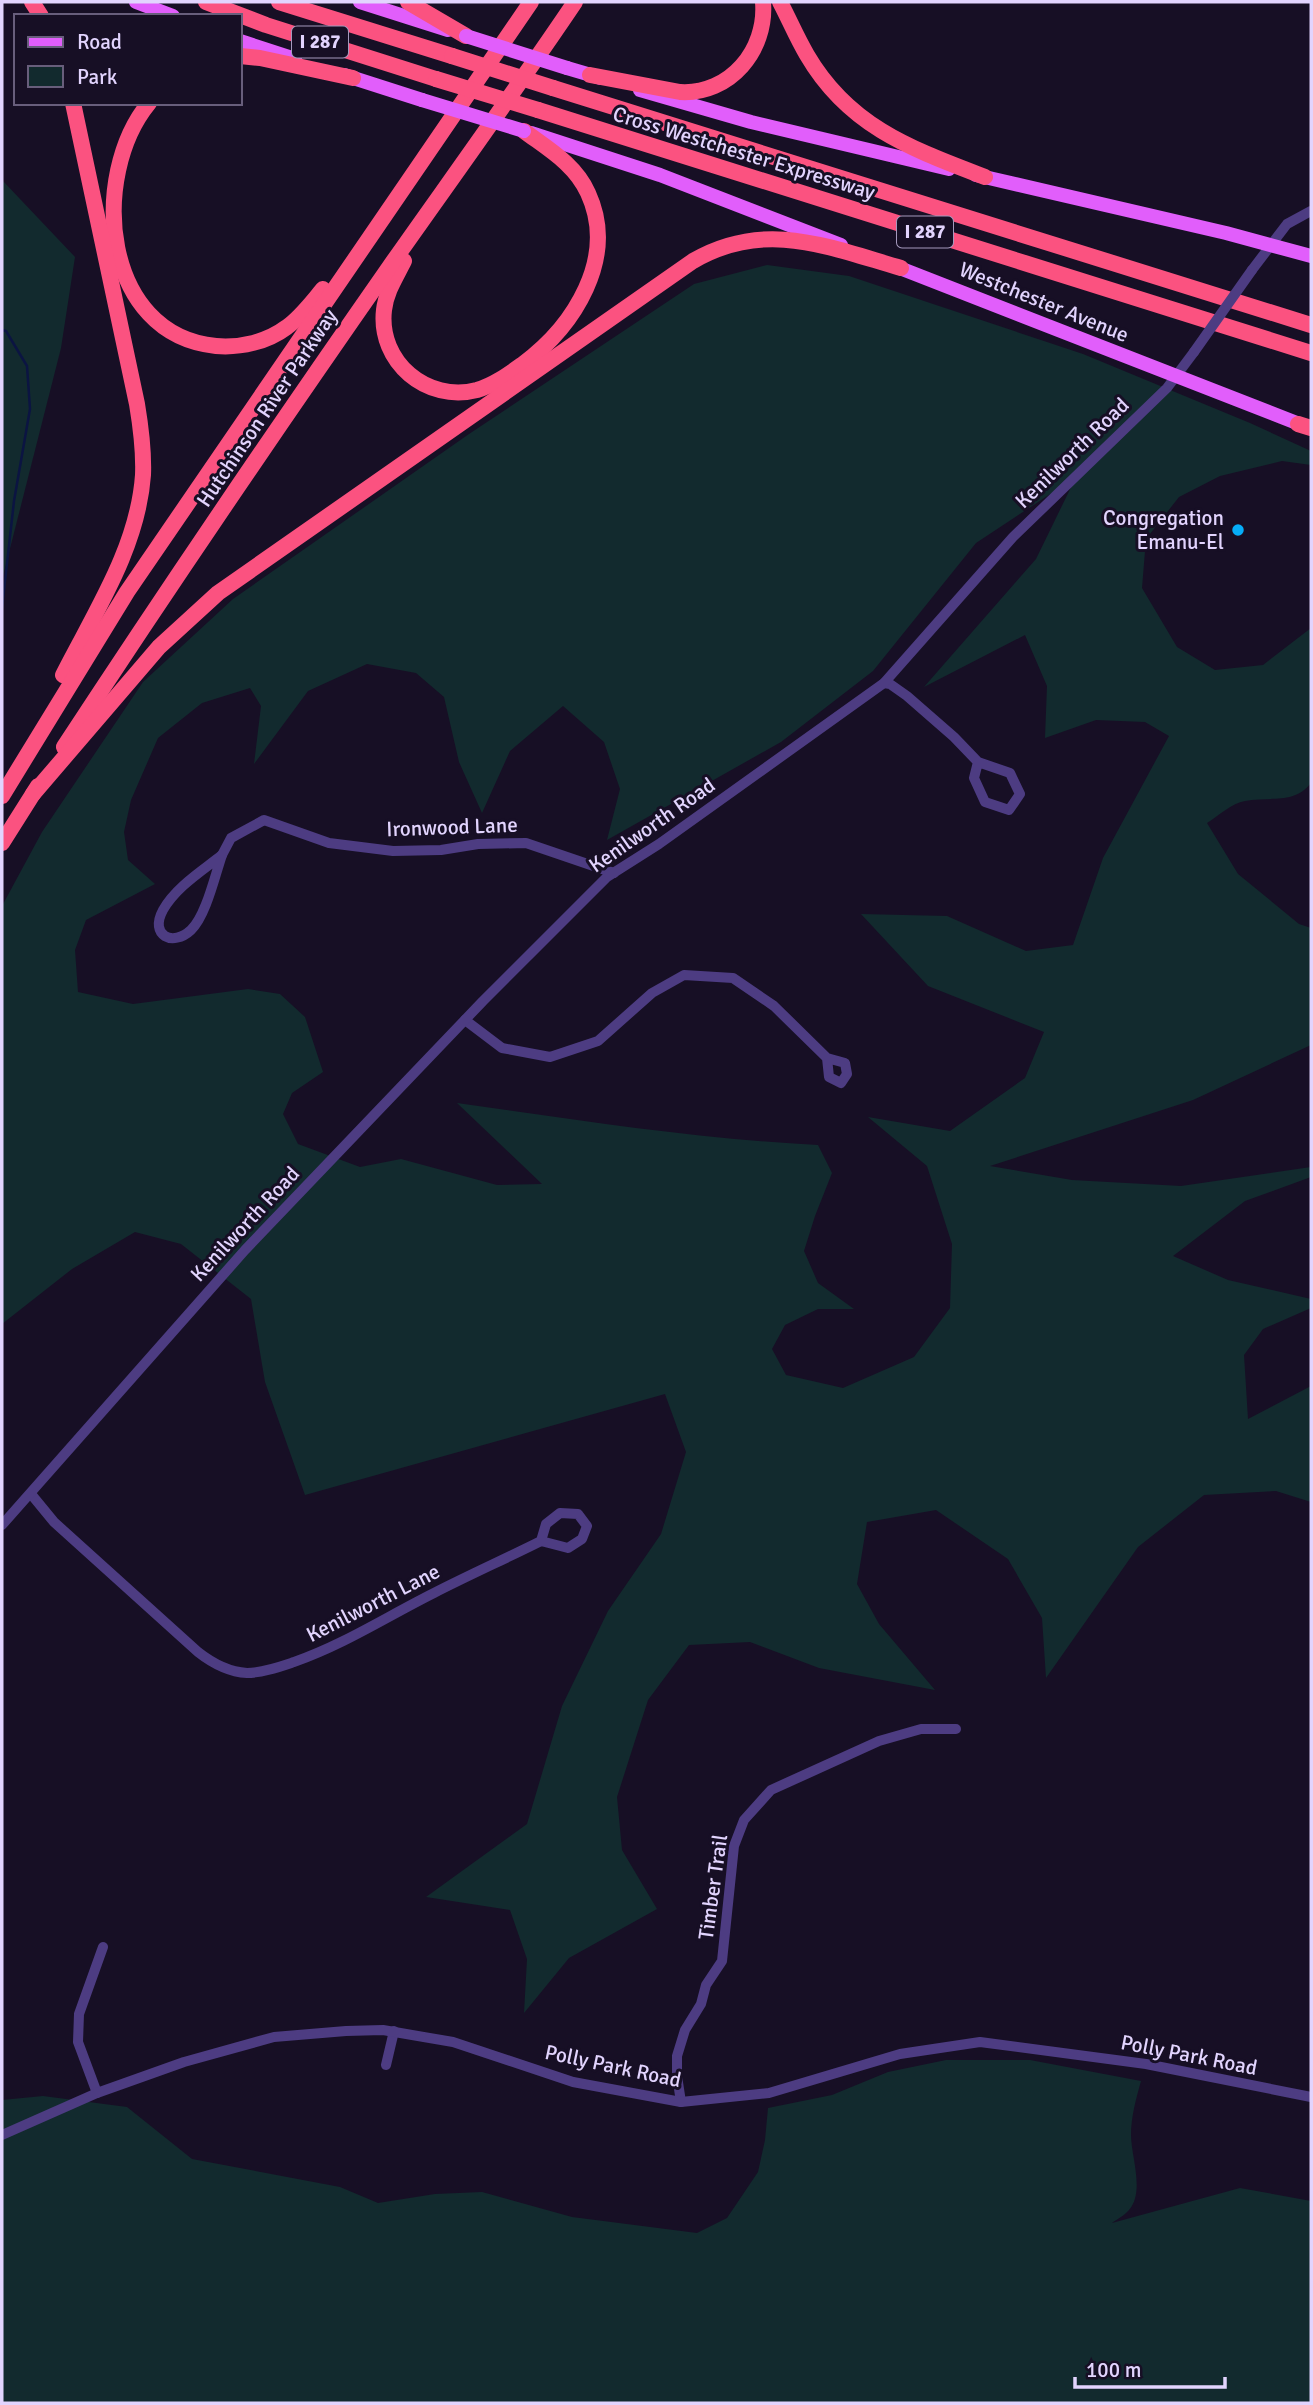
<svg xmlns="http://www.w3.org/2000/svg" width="1313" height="2405" viewBox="0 0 1313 2405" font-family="Signika,sans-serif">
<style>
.green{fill:#122a2e;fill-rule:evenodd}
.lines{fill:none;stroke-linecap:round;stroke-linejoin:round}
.stream{stroke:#0b1442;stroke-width:2.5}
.minor{stroke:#4d3c82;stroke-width:10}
.major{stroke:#e15efb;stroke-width:14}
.highway{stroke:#fb5280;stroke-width:16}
.minor-bridge{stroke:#4d3c82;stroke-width:10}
.major-bridge{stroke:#e15efb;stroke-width:14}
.highway-bridge{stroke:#fb5280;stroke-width:16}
.poi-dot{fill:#06adf8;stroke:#170f25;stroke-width:2.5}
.labels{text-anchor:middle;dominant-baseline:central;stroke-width:6;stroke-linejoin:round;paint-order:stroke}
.shield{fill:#170f25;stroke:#a599bd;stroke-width:2}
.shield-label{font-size:19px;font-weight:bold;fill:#e2d4fe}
.street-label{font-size:21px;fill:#e2d4fe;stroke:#170f25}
.poi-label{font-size:21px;fill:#e2d4fe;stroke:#170f25;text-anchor:end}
</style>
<rect width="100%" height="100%" fill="#170f25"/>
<g class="green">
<polygon points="2,180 75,257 61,348 2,580"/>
<path d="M767 265 849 276 1083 354 1250 423 1311 451V465L1282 461 1220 476 1179 497 1146 539 1142 588 1177 647 1215 670 1263 665 1311 628V783C1294 805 1269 796 1245 801 1232 803 1218 816 1207 823L1238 874 1299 924 1311 928V1045L1193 1100 990 1166 1072 1180 1181 1186 1311 1167V1177L1245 1201 1173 1256 1228 1280 1311 1299V1308L1263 1329 1244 1355 1248 1419 1311 1386V1502L1276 1491 1204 1495 1138 1547 1046 1678 1042 1618 1008 1559 936 1510 867 1522 857 1584 879 1624 935 1690 819 1668 750 1642 689 1645 648 1700 617 1797 622 1850 657 1909 569 1958 524 2013 527 1959 510 1910 426 1897 527 1824 562 1706 608 1611 661 1534 686 1452 665 1394 305 1495 265 1382 251 1299 181 1244 135 1232 72 1269 2 1324V906L42 832 143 682 233 599 469 434 694 284ZM1076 477 1036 559 924 687 1025 635 1047 686 1045 738 1096 720 1145 722 1169 736 1103 858 1073 945 1026 951 947 916 861 914 928 986 1044 1032 1025 1078 950 1131 868 1117 927 1166 952 1244 950 1308 914 1357 843 1388 786 1375 772 1349 785 1325 818 1309H854L818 1283 804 1251 815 1216 832 1173 818 1145C697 1139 577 1120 457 1103L542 1184 497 1185 401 1159 360 1167 298 1144 283 1114 292 1093 323 1072 305 1017 280 994 248 989 133 1004 78 992 75 950 86 920 155 884 128 860 124 832 131 800 158 738 202 703 250 688 261 706 254 764 308 691 367 664 416 673 444 697 459 762 482 813 510 751 563 706 604 742 620 789 607 840 781 742 873 671 976 543Z"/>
<path d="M946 2060H1030L1141 2081C1136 2099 1131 2117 1131 2135 1131 2156 1145 2192 1129 2210 1124 2216 1117 2219 1112 2223L1240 2188 1311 2201V2403H2V2100L43 2096 127 2107 192 2159 340 2187 378 2203 435 2194 482 2192 572 2217 697 2233 727 2218 758 2172 765 2140 768 2108 832 2095 888 2072Z"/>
</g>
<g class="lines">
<polyline class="stream" points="2,330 6,331 27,366 30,409 14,501 2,608"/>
<g class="minor">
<polyline points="1252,270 1287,224 1311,211"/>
<polyline points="884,683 890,684 907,696 954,737 978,762 1010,773 1020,794 1009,810 985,802 974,778 978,762"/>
<polyline points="222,855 231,838 264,820 329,843 393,851 441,850 478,844 526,843 614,873"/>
<path d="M222 855C215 875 206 916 191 930 173 947 149 936 163 910 176 887 202 871 222 855Z"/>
<polyline points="465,1020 502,1048 550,1057 598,1041 652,993 684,975 733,978 774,1006 827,1058 845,1063 847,1074 841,1083 829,1077 827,1058"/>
<path d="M31 1494 54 1522 198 1652C212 1663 229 1672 247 1673 262 1673 279 1667 294 1662 345 1644 386 1617 434 1593 469 1575 505 1559 541 1541L546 1524 560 1513 578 1514 587 1526 582 1539 568 1548 541 1541"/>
<polyline points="2,1525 245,1250 483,1001 607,877 659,844 884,683 1013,537 1167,388 1194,352"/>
<polyline points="386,2065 394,2031"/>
<polyline points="97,2093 78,2042 79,2014 103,1947"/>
<polyline points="681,2102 677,2076 677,2056 685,2030 701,2004 706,1985 722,1961 734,1846 744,1820 771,1790 879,1741 921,1729 956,1729"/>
<polyline points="2,2135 97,2093 184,2062 274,2037 346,2031 383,2030 453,2042 573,2082 681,2102 769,2093 900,2054 980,2042 1146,2064 1311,2097"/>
</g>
<g class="major">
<polyline points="136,2 173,16"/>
<polyline points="360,2 448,30"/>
<polyline points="240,41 295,59"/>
<polyline points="567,68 601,78"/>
<polyline points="344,75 422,100"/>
<polyline points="640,90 751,122 949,169"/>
<polyline points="531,133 660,175 841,245"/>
<polyline points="976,175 1226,233 1311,256"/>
<polyline points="892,265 1307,427"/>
</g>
<g class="highway">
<polyline points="32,2 41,16"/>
<polyline points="206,2 266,25 436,79"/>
<polyline points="279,2 452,56"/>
<polyline points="408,2 466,36"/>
<path d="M780 2C789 19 797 38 807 55 849 127 912 149 985 177"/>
<polyline points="240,56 260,58 353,78"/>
<path d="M590 75 680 92C730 95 767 50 763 2"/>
<polyline points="553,88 1311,325"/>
<path d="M149 103C89 176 102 335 216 346 241 348 267 342 287 327 301 317 312 302 323 289"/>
<polyline points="538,110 1311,353"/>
<path d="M404 261C396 277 386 292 384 310 378 362 427 403 477 390 494 385 509 374 523 364 574 326 618 258 588 193 575 164 548 149 524 131"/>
<polyline points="1298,424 1311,428"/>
<path d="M63 675C95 612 138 547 143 475 144 451 141 428 137 404L73 103"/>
<path d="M64 747C170 585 279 425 390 266 452 178 515 91 575 2"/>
<path d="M33 794 159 647 218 593 693 261C765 219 828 247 901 268"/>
<polyline points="2,796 127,592 531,2"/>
<polyline points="2,843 38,786"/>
</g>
<polyline class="minor-bridge" points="1194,352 1252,270"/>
<g class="major-bridge">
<polyline points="466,36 567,68"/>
<polyline points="422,100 524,131"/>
</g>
<g class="highway-bridge">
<polyline points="452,56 553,88"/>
<polyline points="436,79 538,110"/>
</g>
</g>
<circle class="poi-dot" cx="1238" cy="530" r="7"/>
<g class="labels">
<g class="shield">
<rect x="292" y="26.5" width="56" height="31" rx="5"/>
<rect x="897" y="216.5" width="56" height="31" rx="5"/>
</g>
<g class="shield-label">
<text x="320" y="42">I 287</text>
<text x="925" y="232">I 287</text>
</g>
<g class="street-label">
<text transform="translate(744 153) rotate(17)">Cross Westchester Expressway</text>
<text transform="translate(1044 302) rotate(22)">Westchester Avenue</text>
<text transform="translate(267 408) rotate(-56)">Hutchinson River Parkway</text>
<text transform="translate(1072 453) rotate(-44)">Kenilworth Road</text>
<text transform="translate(652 825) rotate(-35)">Kenilworth Road</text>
<text transform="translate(452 827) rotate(-2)">Ironwood Lane</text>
<text transform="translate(245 1224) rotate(-47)">Kenilworth Road</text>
<text transform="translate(373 1603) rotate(-27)">Kenilworth Lane</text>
<text transform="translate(713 1887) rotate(-82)">Timber Trail</text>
<text transform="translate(1189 2055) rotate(11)">Polly Park Road</text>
<text transform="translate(613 2066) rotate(12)">Polly Park Road</text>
</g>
<g class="poi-label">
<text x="1224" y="518">Congregation<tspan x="1224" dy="24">Emanu-El</tspan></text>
</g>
</g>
<rect width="1313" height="2405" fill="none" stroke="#e2d4fe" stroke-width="7"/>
<rect x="14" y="14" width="228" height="91" fill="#170f25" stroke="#685e7c" stroke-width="2"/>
<rect x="28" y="37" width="35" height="10" fill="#e15efb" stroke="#685e7c" stroke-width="2"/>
<text x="77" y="49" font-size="21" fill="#e2d4fe">Road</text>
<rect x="28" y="66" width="35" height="21" fill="#122a2e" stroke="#685e7c" stroke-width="2"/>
<text x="77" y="84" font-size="21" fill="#e2d4fe">Park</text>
<path d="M1075 2377v10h150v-10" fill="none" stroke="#e2d4fe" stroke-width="3.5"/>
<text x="1086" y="2377" font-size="21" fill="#e2d4fe" stroke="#170f25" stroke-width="5" paint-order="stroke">100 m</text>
</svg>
